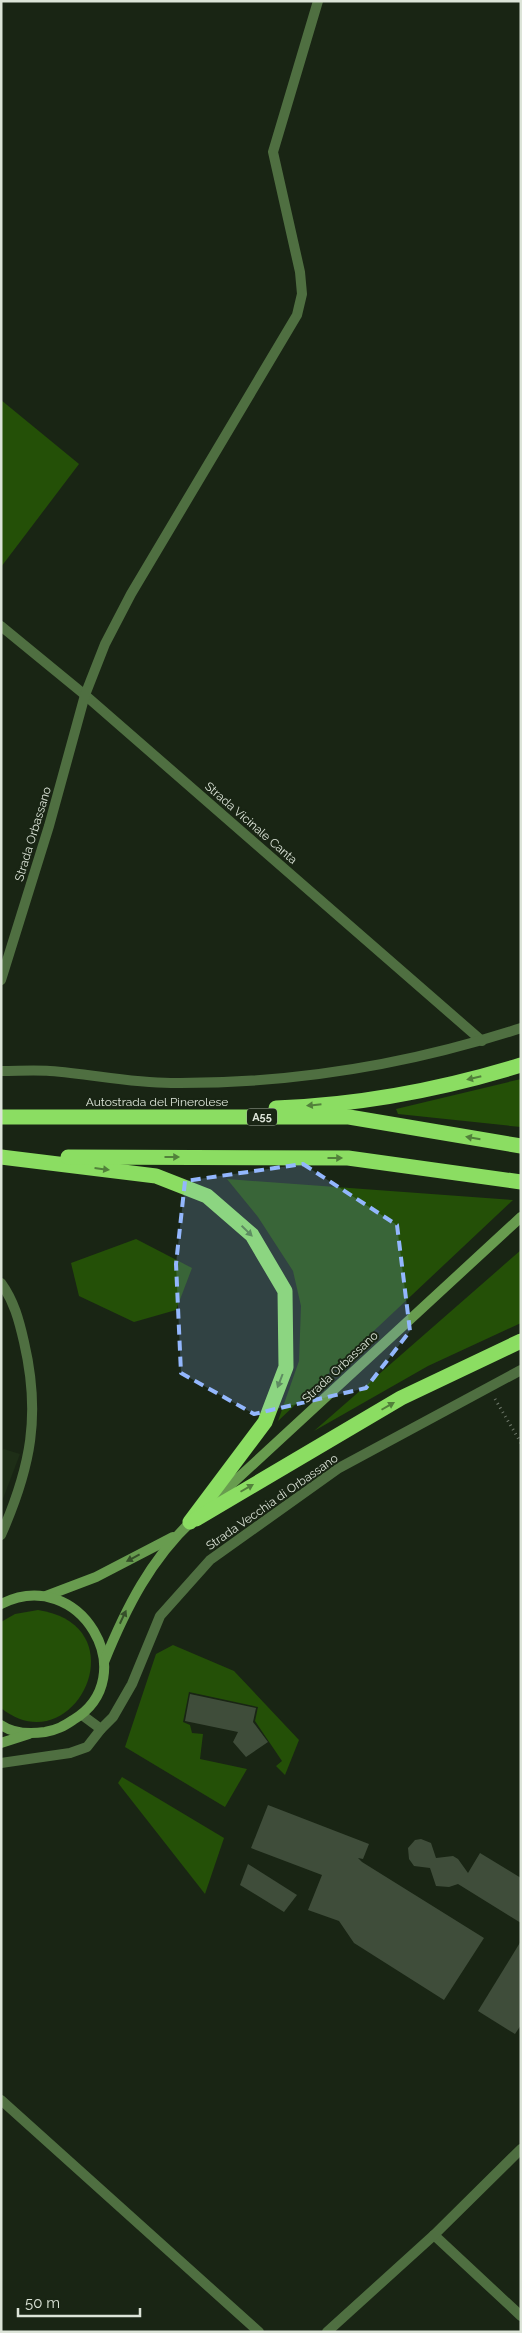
<svg xmlns="http://www.w3.org/2000/svg" width="522" height="2333" viewBox="0 0 522 2333" font-family="Raleway,sans-serif">
<style>
.built{fill:#1e2e17}
.green{fill:#245007}
.building{fill:#3f4d3a}
.lines{fill:none;stroke-linecap:round;stroke-linejoin:round}
.path{stroke:#707a6c;stroke-width:3;stroke-dasharray:1 4;stroke-linecap:butt}
.street{stroke:#4f6f41;stroke-width:10}
.secondary{stroke:#689c4f;stroke-width:10}
.highway{stroke:#8bdd62;stroke-width:15}
.oneway{fill:#52813b}
.oneway2{fill:#354f29}
.marked{fill:#93b7fd;fill-opacity:0.2;stroke:#93b7fd;stroke-width:4;stroke-dasharray:10 6;stroke-linejoin:round}
.labels{text-anchor:middle;dominant-baseline:central;stroke-width:4;stroke-linejoin:round;paint-order:stroke}
.shield{fill:#192514;stroke:#a2ab9d;stroke-width:1}
.shield-label{font-size:11px;font-weight:bold;fill:#dce4d8}
.street-label{font-size:12px;fill:#dce4d8;stroke:#192514}
</style>
<rect width="100%" height="100%" fill="#192514"/>
<polygon class="built" points="4,1449 20,1454 1,1504 1,1451"/>
<g class="green">
<polygon points="1,400 79,464 1,567"/>
<polygon points="521,1079 521,1127 398,1114 396,1109"/>
<polygon points="227,1179 513,1200 278,1421 299,1361 301,1306 293,1271 258,1217"/>
<polygon points="136,1239 192,1268 176,1310 134,1322 79,1296 71,1263"/>
<polygon points="521,1250 521,1323 428,1366 314,1431"/>
<path d="M38 1610C142 1626 73 1766 1 1708V1622L15 1614Z"/>
<polygon points="173,1645 234,1671 299,1740 285,1775 276,1766 282,1761 255,1721 258,1707 189,1692 183,1722 190,1725 192,1733 203,1734 200,1759 247,1769 225,1807 125,1747 156,1654"/>
<polygon points="122,1777 224,1838 205,1894 118,1783"/>
</g>
<g class="building">
<polygon points="190,1694 256,1708 253,1722 268,1742 246,1757 233,1742 238,1732 185,1721"/>
<polygon points="268,1805 369,1844 363,1859 358,1858 362,1862 484,1938 444,2000 354,1943 339,1921 308,1910 322,1875 251,1848"/>
<polygon points="421,1839 431,1843 436,1858 453,1856 458,1859 468,1873 480,1853 521,1878 521,1923 458,1884 449,1887 436,1886 430,1868 414,1866 409,1859 408,1848 415,1840"/>
<polygon points="248,1864 297,1895 284,1912 240,1885"/>
<polygon points="521,1941 521,2025 515,2034 478,2011"/>
</g>
<g class="lines">
<polyline class="path" points="495,1399 521,1443"/>
<g class="street">
<polyline points="1,626 85,695 482,1041"/>
<polyline points="1,980 49,826 85,695 105,644 131,594 297,315 302,294 300,272 273,152 318,1"/>
<path d="M1 1071C18 1071 34 1070 50 1071 91 1074 130 1083 171 1083 289 1084 408 1065 521 1028"/>
<path d="M1 1283C14 1301 19 1320 24 1342 41 1415 31 1467 1 1535"/>
<polyline points="82,1715 101,1729 113,1717 132,1684 160,1616 210,1560 339,1468 521,1370"/>
<polyline points="1,1763 70,1753 87,1747 101,1729"/>
<polyline points="1,2100 259,2332"/>
<polyline points="434,2235 521,2316"/>
<polyline points="327,2332 434,2235 521,2149"/>
</g>
<g class="secondary">
<polyline points="211,1503 521,1217"/>
<polyline points="46,1596 96,1577 173,1537"/>
<path d="M1 1604C80 1564 145 1677 73 1720 64 1726 57 1730 45 1732 31 1734 14 1734 1 1725"/>
<path d="M104 1662C126 1608 151 1558 195 1518"/>
<polyline points="1,1743 29,1734"/>
</g>
<g class="highway">
<path d="M276 1108C358 1105 443 1089 521 1065"/>
<polyline points="1,1117 349,1117 521,1146"/>
<polyline points="1,1157 156,1176 207,1196 252,1235 285,1291 286,1367 265,1422 190,1522"/>
<polyline points="68,1157 348,1158 521,1182"/>
<polyline points="196,1519 401,1398 521,1341"/>
</g>
</g>
<defs><path id="oneway-solid" d="M-6-.8H1V-3.2L6.5 0L1 3.2V.8H-6Z" transform="scale(1.25)"/></defs>
<g class="oneway">
<use href="#oneway-solid" transform="translate(474 1078) rotate(167)"/>
<use href="#oneway-solid" transform="translate(314 1105) rotate(174)"/>
<use href="#oneway-solid" transform="translate(473 1138) rotate(-170)"/>
<use href="#oneway-solid" transform="translate(172 1157)"/>
<use href="#oneway-solid" transform="translate(335 1158)"/>
<use href="#oneway-solid" transform="translate(102 1169) rotate(7)"/>
<use href="#oneway-solid" transform="translate(247 1231) rotate(44)"/>
<use href="#oneway-solid" transform="translate(280 1381) rotate(111)"/>
<use href="#oneway-solid" transform="translate(388 1406) rotate(-30)"/>
<use href="#oneway-solid" transform="translate(247 1488) rotate(-30)"/>
</g>
<g class="oneway2">
<use href="#oneway-solid" transform="translate(133 1558) rotate(152)"/>
<use href="#oneway-solid" transform="translate(123 1617) rotate(-65)"/>
</g>
<path class="marked" d="M303 1164 397 1225 410 1331 366 1388 254 1414 181 1373 176 1264 185 1181Z"/>
<g class="labels">
<rect class="shield" x="247" y="1108.5" width="30" height="17" rx="4"/>
<g class="shield-label">
<text x="262" y="1117">A55</text>
</g>
<g class="street-label">
<text transform="translate(251 823) rotate(41)">Strada Vicinale Canta</text>
<text transform="translate(33 834) rotate(-73)">Strada Orbassano</text>
<text x="157" y="1102">Autostrada del Pinerolese</text>
<text transform="translate(340 1367) rotate(-43)">Strada Orbassano</text>
<text transform="translate(272 1502) rotate(-35)">Strada Vecchia di Orbassano</text>
</g>
</g>
<rect width="522" height="2333" fill="none" stroke="#dce4d8" stroke-width="5"/>
<path d="M18 2308v8h122v-8" fill="none" stroke="#dce4d8" stroke-width="2.5"/>
<text x="25" y="2308" font-size="15" fill="#dce4d8" stroke="#192514" stroke-width="4" paint-order="stroke">50 m</text>
</svg>
